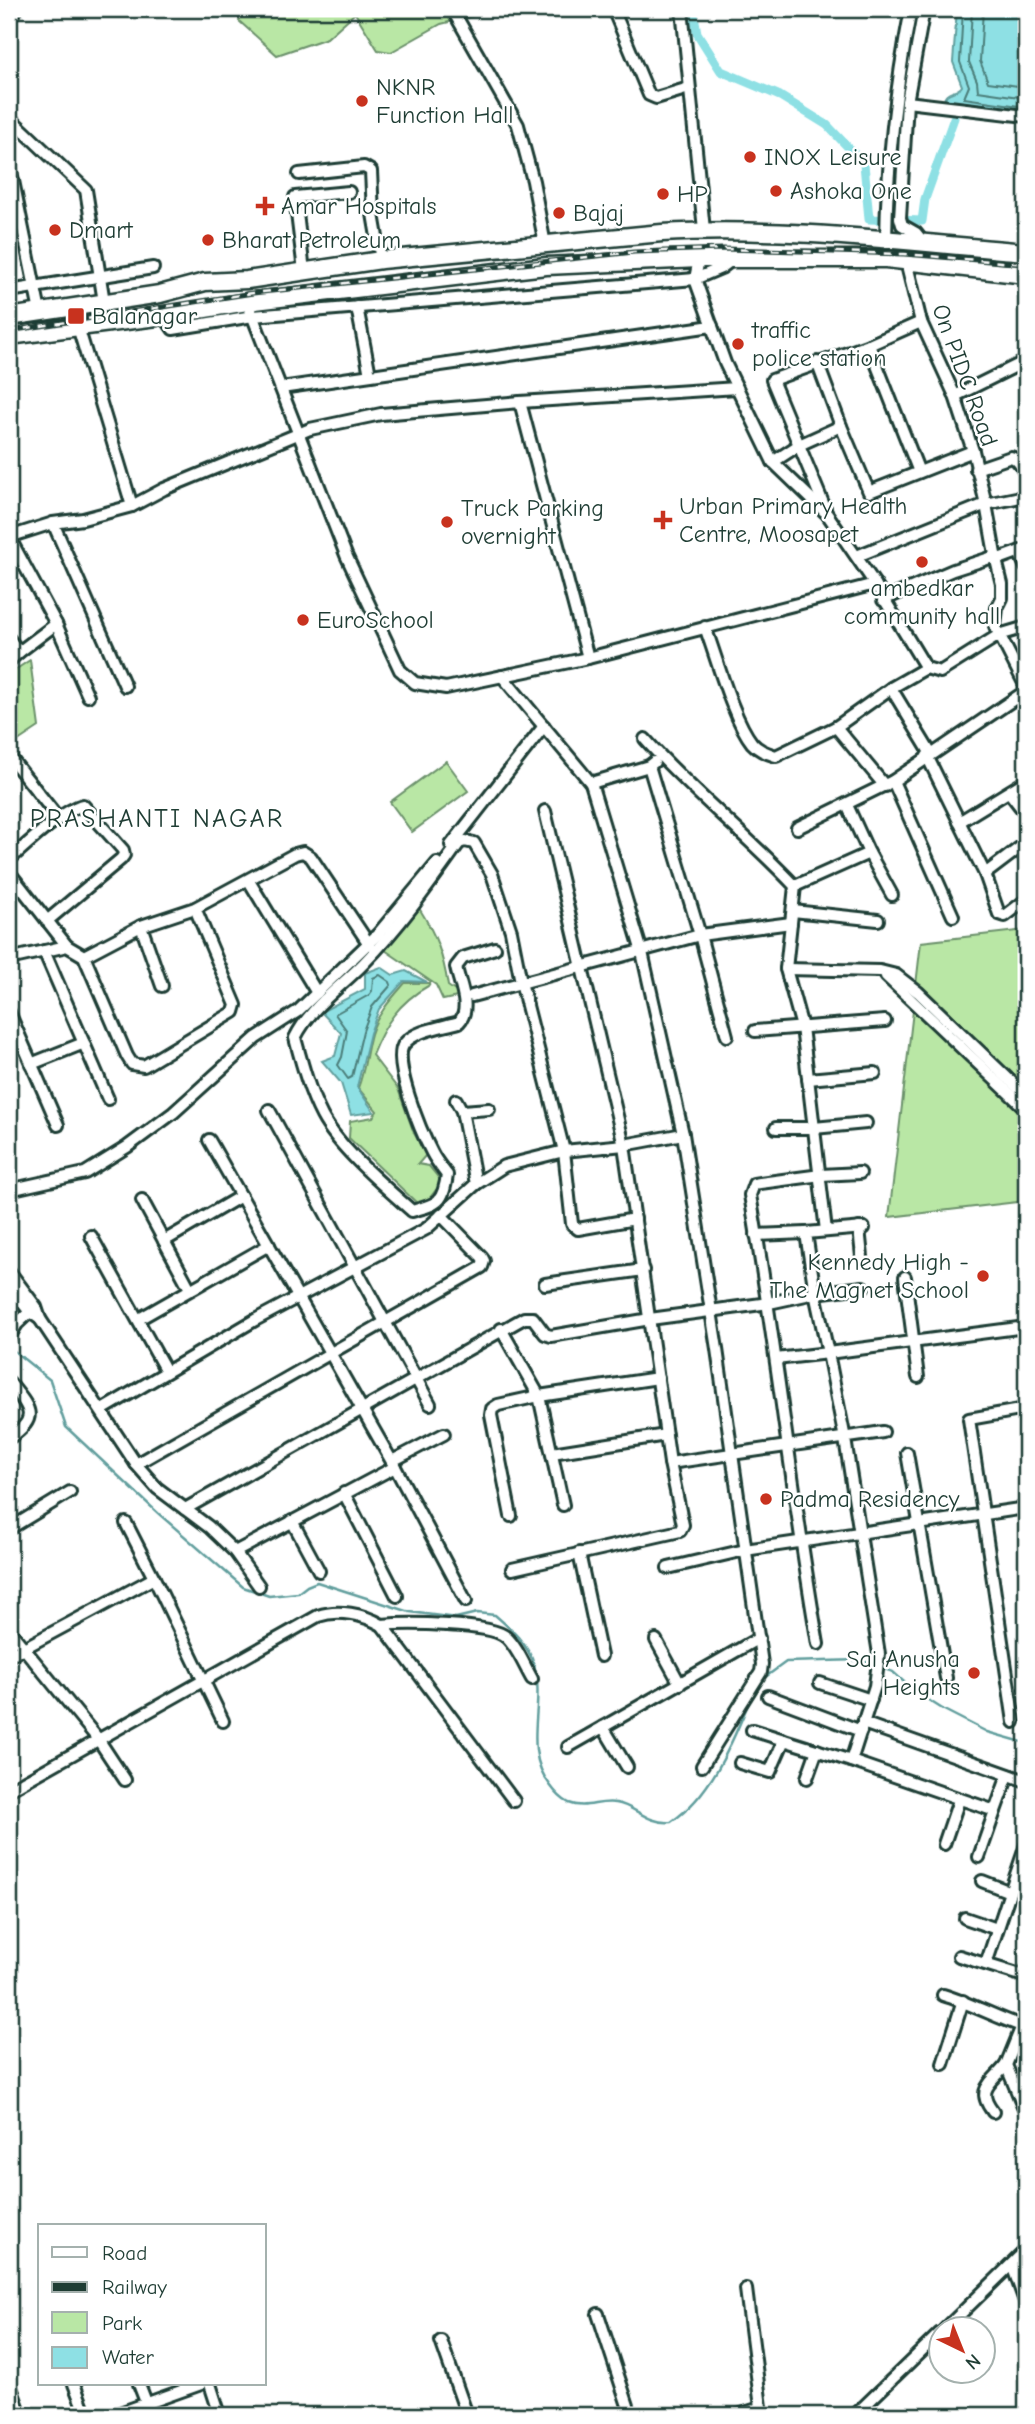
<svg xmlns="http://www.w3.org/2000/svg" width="1035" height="2424" viewBox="0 0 1035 2424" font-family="'Comic Neue',sans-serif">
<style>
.green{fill:#b9e7a5;stroke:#6c926c;stroke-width:2}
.water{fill:#8ee0e4;stroke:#629f9e;stroke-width:2}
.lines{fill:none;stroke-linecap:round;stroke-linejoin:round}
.shore{stroke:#4b7e7a;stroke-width:2}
.stream{stroke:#629f9e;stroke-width:2.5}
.canal{stroke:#8ee0e4;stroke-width:9}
.minor-casing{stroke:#1f3d34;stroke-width:16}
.highway-casing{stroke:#1f3d34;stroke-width:21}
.minor{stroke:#fff;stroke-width:10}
.highway{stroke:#fff;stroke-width:16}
.rail-casing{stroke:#1f3d34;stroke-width:5}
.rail{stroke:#fff;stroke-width:2.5;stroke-dasharray:8;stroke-linecap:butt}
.poi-dot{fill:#c8321e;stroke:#fff;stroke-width:2.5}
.labels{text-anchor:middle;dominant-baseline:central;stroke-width:5;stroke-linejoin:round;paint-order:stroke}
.poi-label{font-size:24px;fill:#1f3d34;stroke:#fff;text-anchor:start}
.street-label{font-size:24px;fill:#1f3d34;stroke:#fff}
.neighbourhood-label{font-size:26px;letter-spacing:2px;fill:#1f3d34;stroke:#fff}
</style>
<rect width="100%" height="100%" fill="#fff"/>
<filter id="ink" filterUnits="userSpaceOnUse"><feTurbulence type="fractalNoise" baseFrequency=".0143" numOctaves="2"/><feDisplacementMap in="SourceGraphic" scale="14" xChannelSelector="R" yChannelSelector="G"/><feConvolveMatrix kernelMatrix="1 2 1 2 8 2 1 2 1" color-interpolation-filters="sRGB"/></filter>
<g filter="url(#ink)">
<g class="green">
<polygon points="244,9 502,9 441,24 391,52 378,50 355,13 327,38 277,55 239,21"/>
<polygon points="30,660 39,727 9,747 9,674"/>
<polygon points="446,761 468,791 412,832 390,802"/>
<path d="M419 908C436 935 443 954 448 986L462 996 443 1000 436 985 382 948 391 934Z"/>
<polygon points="1026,930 1026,1201 889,1217 921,942"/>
<path d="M405 983H430L428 986C399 1002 384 1025 372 1055L398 1089 414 1133 426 1155 418 1164 429 1166 442 1182 422 1208 349 1138 350 1121 373 1117 377 1111 358 1088C365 1070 366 1052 371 1034 377 1014 392 998 405 983Z"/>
</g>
<g class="water">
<path d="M957 9H1026V111L944 102C944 90 957 94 962 86L953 62Z"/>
<polygon points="381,967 393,975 406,971 427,982 404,981 379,1009 370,1033 357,1087 374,1112 351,1115 341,1083 322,1061 335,1056 341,1033 321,1012 365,989 365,973"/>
</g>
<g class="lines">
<g class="shore">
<polyline points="963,9 960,62 969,86 964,98 1026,107"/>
<polyline points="972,9 969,62 977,81 978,91 1026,98"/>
<polyline points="983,9 980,61 988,82 1026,87"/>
<polygon points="380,975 390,982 391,985 372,1007 363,1031 352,1077 348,1079 338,1065 342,1057 347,1031 335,1014 369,995 372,991 373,978"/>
</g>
<g class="stream">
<path d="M9 1347 50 1380 66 1427 159 1514 243 1587 269 1596 298 1593 307 1586 317 1582 410 1612 456 1618 477 1613 495 1615C510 1628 529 1645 534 1665 546 1705 521 1748 550 1785 555 1792 561 1799 569 1803 586 1810 598 1800 616 1803 636 1806 646 1824 671 1822 713 1794 733 1740 752 1695"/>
<polyline points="882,1668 893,1672 914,1691 944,1710 987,1732 1026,1743"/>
<polyline points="760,1681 786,1662 860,1660 876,1666"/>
</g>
<polyline class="canal" points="693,9 697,33 721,71 780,96 827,125 864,164 869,219 922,221 925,199 954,118"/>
<defs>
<g id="minor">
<polyline points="452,9 518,125 533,181 545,245"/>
<polyline points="613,9 649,95 656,98 689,88"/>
<polyline points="682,9 704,230"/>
<polyline points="9,17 17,9"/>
<polyline points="907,102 1026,116"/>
<polyline points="9,117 86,190 104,302"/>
<polyline points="9,172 11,171 40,312"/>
<polyline points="299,174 364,167 371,171 373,214 381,260"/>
<path d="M886 240C887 161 896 86 911 9"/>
<polyline points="924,243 916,233 902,225 900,218 907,102 924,9"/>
<polyline points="699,259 695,279 725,363 773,462 827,514 875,584"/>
<polyline points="906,261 921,322 955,396 973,451 986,504 996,560 1026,549"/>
<polyline points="304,271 295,197 349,192"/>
<polyline points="9,291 153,268"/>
<path d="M247 302 346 555 400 670 415 683 446 688 588 658 875 584 926 668 891 688 836 727 776 756C767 753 759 751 752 743 733 719 717 659 705 627"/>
<polyline points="357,307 370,375"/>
<polyline points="164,316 173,329 253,316 695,279 721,268 733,259"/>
<polyline points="78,327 132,506"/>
<polyline points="869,345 919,472"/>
<polyline points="817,362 841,426 869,492 973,451"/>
<polyline points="281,388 712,326"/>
<polyline points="955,396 1026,361"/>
<polyline points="520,402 737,388"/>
<polyline points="773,462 799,445 841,426"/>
<path d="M976 469 1011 457C1019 459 1023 469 1026 476"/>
<polyline points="825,508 772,380 869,345 921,322"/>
<polyline points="53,523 125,686"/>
<polyline points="9,537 53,523 83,519 132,506 164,489 310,429 381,414 520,402 588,658"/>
<polyline points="9,537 56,624 88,696"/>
<polyline points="1019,552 1026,567"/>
<polyline points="857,556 986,504 1026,496"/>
<polyline points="996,560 1002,584 1002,598 997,608 995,626 1026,687"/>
<polyline points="883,600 953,570 996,556"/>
<polyline points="9,639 19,652 9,661"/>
<polyline points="19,652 56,624"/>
<polyline points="926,668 940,672 999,635 1026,627"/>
<polyline points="502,676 591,783 642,952 683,1134 717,1349 762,1664 761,1672 702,1766"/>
<polyline points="891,688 931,754"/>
<polyline points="1018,697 1026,710"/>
<polyline points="836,727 885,786"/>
<path d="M645 739C691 791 747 835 795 886L786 969 802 1027 826 1231"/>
<polyline points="9,756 59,819"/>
<polyline points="927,756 985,874"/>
<polyline points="649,766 700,935 727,1036"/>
<polyline points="893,781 953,916"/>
<polyline points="591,783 649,766 654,762"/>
<polyline points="1009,792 1026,814"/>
<polyline points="959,822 1026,781"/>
<polyline points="797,828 893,781 1026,691"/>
<polyline points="1026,843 985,874 999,914 1005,916 1026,900"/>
<polyline points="451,845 544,726"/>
<polyline points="869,853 892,895"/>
<path d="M9 860C25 846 64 809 83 805L123 850 124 855 121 859 47 921"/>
<polyline points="9,872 67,946"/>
<polyline points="249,881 317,993"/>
<polyline points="795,886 869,853 847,805"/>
<polyline points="793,911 878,920"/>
<polyline points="141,926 162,986"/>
<path d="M495 948 463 958 456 967C459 983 472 1009 459 1022 443 1027 415 1030 404 1044 391 1061 422 1134 432 1153 436 1161 442 1168 447 1175 443 1203 438 1204 412 1211 384 1186 339 1148 322 1116 309 1091 302 1064 295 1038 310 1007 341 987 364 963 400 926 429 885 459 843L465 841 474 843 492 874 511 931 521 982 564 1151 572 1224 578 1229 635 1219"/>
<polyline points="44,951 108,1099"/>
<polyline points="84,956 141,926 195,908 295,854 303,852 311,857 369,944"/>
<polyline points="9,959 67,946 84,956 127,1056 132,1064 144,1066 234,1012 236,1005 195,908"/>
<polyline points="786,969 880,971 896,975 918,992 1026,1096"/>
<polyline points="886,976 1026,1109"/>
<polyline points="472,996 700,935 791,923"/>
<polyline points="9,1012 58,1125"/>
<polyline points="755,1031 885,1021"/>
<polyline points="31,1064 84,1043"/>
<polyline points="808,1079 875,1073"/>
<polyline points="456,1100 462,1111 476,1184"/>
<polyline points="269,1110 430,1404"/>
<polyline points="462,1111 489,1109"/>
<polyline points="776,1128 814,1128 866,1123"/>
<polyline points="209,1140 395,1467 235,1552"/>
<polyline points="9,1190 85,1173 127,1147 173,1113 256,1038 298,1011 378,934 437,863"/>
<polyline points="142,1200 190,1289"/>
<polyline points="859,1228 862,1257"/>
<polyline points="864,1228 806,1233 815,1293 828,1353 1026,1327"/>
<polyline points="756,1235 806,1233"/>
<polyline points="91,1236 166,1371"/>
<polyline points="164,1241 241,1196"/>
<polyline points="9,1271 36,1307 40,1319 136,1464 157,1488 209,1527 235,1552 259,1586"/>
<polyline points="905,1277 918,1377"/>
<polyline points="545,1284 643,1270"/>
<polyline points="9,1286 30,1312 40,1319"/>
<polyline points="139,1319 269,1245"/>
<polyline points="501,1329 539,1396 563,1505"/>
<polyline points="9,1337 17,1324 34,1308"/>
<polyline points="776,1359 828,1353 845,1439 879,1654 875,1686 851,1761"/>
<path d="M9 1382C28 1407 42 1417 9 1438"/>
<polyline points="1024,1409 1026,1426"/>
<polyline points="102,1410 255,1320 426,1229 476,1184 504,1166 564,1151 624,1145 683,1134"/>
<polyline points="552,1453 666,1435"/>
<polyline points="907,1453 946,1678"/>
<polyline points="392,1461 444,1434"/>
<polyline points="670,1463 883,1432"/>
<polyline points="136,1464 482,1267 484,1261 482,1257 441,1215"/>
<polyline points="395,1467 466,1601"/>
<polyline points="344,1493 397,1596"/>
<polyline points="185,1509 524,1318 533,1318 545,1334 551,1336 650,1319 769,1303 815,1293 863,1287"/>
<polyline points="511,1516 491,1415 492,1409 498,1405 539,1396 658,1378"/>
<polyline points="292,1521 319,1571"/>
<polyline points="126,1523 154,1578"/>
<polyline points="9,1529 70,1492"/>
<polyline points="579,1553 601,1656"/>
<polyline points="668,1568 745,1550 1026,1508"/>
<polyline points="512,1569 680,1531 683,1525 670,1463 624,1145 545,811"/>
<path d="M382 1625C404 1623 491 1623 506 1637 517 1647 524 1665 532 1679"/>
<polyline points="9,1630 98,1739 125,1780"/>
<polyline points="656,1640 680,1684"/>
<path d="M818 1644C792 1495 776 1344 750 1195L754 1184 760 1183 821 1175 860 1173"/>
<polyline points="9,1656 154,1578 223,1721"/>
<polyline points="820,1683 871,1700"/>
<polyline points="768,1696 861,1731"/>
<polyline points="1014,1722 969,1419 1026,1409"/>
<polyline points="863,1723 1026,1781"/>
<polyline points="603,1727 627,1767"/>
<polyline points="752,1730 784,1740"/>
<polyline points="568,1747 759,1638"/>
<polyline points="740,1763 770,1772 784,1740 851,1761 995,1811 979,1857"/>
<polyline points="807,1778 817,1750"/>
<path d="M9 1790 318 1616C338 1609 363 1614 382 1625L514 1801"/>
<polyline points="995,1811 1008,1775"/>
<polyline points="944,1844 959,1800"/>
<polyline points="982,1881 1010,1892 1026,1845"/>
<polyline points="965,1918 997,1929"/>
<polyline points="959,1956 1024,1976 1026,1970"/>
<polyline points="986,1964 1010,1892"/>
<path d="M943 1995C970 2003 995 2017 1022 2026L1026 2024"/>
<polyline points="1022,2026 1006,2065 1026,2113"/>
<polyline points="943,2064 963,2001"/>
<path d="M993 2112C975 2089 991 2084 1006 2065"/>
<polyline points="1012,2265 1026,2304"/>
<polyline points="746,2289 762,2415"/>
<polyline points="598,2314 631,2415"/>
<polyline points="944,2330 1026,2250"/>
<polyline points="441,2341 467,2415"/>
<polyline points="9,2382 21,2415"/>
<polyline points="74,2384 86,2415"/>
<polyline points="139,2384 151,2415"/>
<polyline points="210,2384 220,2415"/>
<polyline points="114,2415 201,2384"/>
<polyline points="738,2415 760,2408"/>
<polyline points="855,2415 940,2333"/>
</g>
<g id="highway">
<path d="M9 317 160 294 205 282 247 280 381 260 662 233C783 226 906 242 1026 252"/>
<polyline points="9,336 157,317 247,302 546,266 699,259 886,259 1026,275"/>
</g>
</defs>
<use href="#minor" class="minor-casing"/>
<use href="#highway" class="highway-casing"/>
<use href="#minor" class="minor"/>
<use href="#highway" class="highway"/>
<defs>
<polyline id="rail" points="9,331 253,293 634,252 723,249 904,254 1026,264"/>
</defs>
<use href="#rail" class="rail-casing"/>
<use href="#rail" class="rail"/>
</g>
</g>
<g class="poi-dot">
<circle cx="362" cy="101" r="7"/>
<circle cx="750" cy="157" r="7"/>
<circle cx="776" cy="191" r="7"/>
<circle cx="663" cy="194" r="7"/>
<path d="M261.5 195.5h7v7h7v7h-7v7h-7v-7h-7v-7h7z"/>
<circle cx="559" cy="213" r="7"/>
<circle cx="55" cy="230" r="7"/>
<circle cx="208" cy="240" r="7"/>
<rect x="67" y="307" width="18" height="18" rx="3.5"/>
<circle cx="738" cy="344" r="7"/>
<path d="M659.5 509.5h7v7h7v7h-7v7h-7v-7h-7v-7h7z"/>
<circle cx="447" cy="522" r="7"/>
<circle cx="922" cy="562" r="7"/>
<circle cx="303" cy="620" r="7"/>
<circle cx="983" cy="1276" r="7"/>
<circle cx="766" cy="1499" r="7"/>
<circle cx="974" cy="1673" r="7"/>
</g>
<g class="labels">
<g class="poi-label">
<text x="376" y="87">NKNR<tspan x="376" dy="28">Function Hall</tspan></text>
<text x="764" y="157">INOX Leisure</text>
<text x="790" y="191">Ashoka One</text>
<text x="677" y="194">HP</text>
<text x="281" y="206">Amar Hospitals</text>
<text x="573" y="213">Bajaj</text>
<text x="69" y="230">Dmart</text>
<text x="222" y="240">Bharat Petroleum</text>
<text x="92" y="316">Balanagar</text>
<text x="752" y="330">traffic<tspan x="752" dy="28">police station</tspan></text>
<text x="679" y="506">Urban Primary Health<tspan x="679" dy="28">Centre, Moosapet</tspan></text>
<text x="461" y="508">Truck Parking<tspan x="461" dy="28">overnight</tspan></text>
<text x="922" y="588" text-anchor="middle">ambedkar<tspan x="922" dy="28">community hall</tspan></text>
<text x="317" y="620">EuroSchool</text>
<text x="969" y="1262" text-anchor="end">Kennedy High -<tspan x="969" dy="28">The Magnet School</tspan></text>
<text x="780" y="1499">Padma Residency</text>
<text x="960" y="1659" text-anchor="end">Sai Anusha<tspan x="960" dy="28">Heights</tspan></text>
</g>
<g class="street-label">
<text transform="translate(965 375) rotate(70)">On PIDC Road</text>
</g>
<g class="neighbourhood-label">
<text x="157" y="819">PRASHANTI NAGAR</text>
</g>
</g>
<rect width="1035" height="2424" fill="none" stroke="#fff" stroke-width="35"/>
<rect x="18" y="18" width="1000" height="2389" fill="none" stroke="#1f3d34" stroke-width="2.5" filter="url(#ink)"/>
<rect x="38" y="2224" width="228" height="161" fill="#ffffff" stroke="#a5b1ae" stroke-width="2"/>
<rect x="52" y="2247" width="35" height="10" fill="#ffffff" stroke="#a5b1ae" stroke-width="2"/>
<text x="102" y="2260" font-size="21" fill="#1f3d34">Road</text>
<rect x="52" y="2282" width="35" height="10" fill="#1f3d34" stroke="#a5b1ae" stroke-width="2"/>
<text x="102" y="2294" font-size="21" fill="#1f3d34">Railway</text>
<rect x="52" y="2312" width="35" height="21" fill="#b9e7a5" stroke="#a5b1ae" stroke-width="2"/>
<text x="102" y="2330" font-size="21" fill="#1f3d34">Park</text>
<rect x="52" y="2347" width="35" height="21" fill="#8ee0e4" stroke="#a5b1ae" stroke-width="2"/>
<text x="102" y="2364" font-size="21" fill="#1f3d34">Water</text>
<g transform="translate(962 2350) rotate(137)"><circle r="33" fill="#ffffff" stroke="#a5b1ae" stroke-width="2"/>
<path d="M0-5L12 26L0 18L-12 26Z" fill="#c8321e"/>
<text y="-10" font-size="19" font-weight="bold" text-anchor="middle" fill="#1f3d34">N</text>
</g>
</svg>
